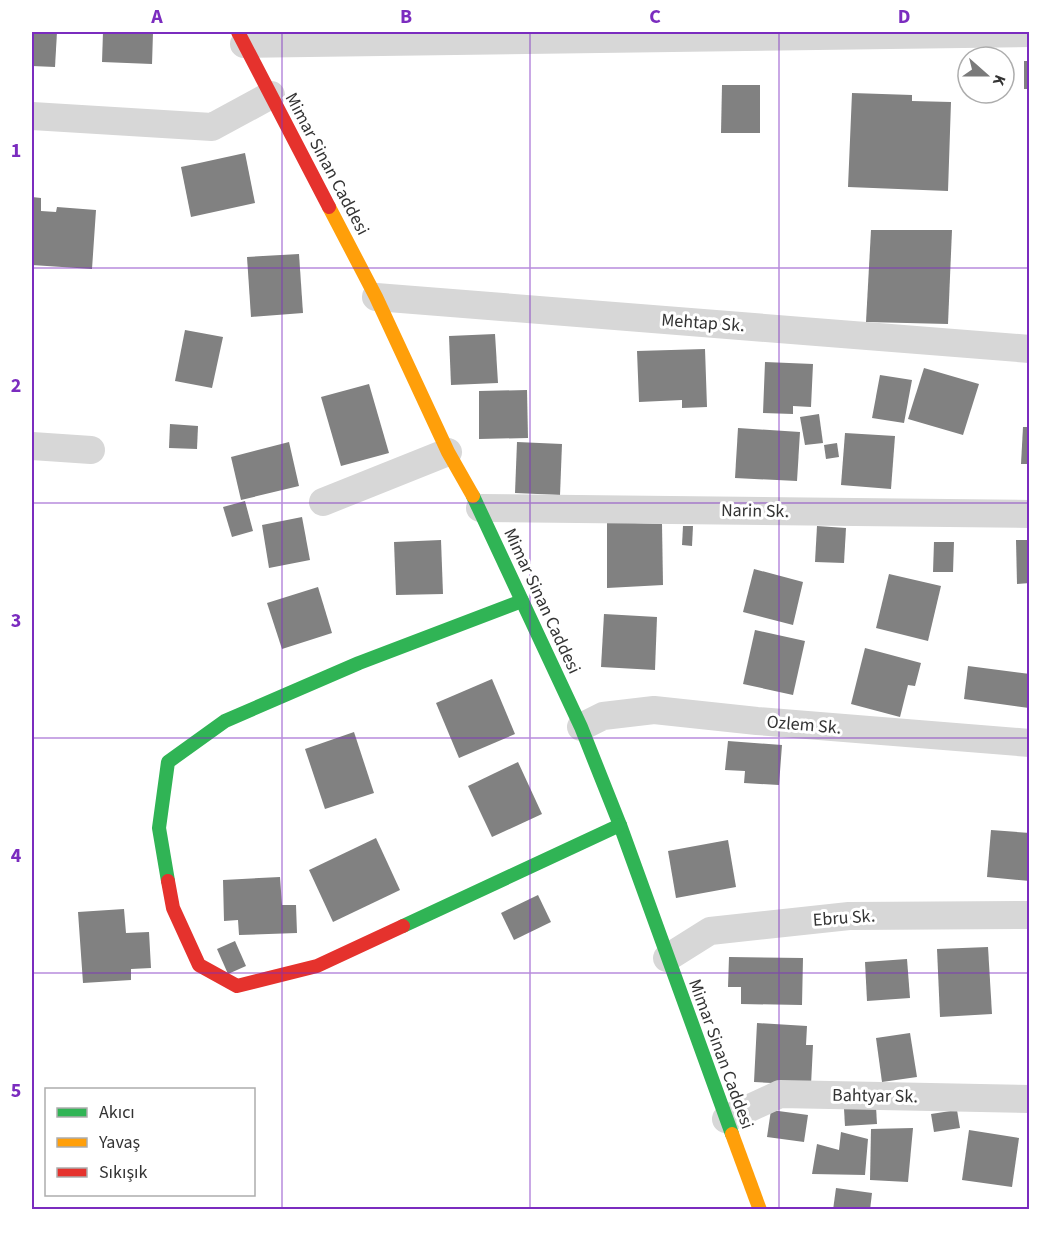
<svg xmlns="http://www.w3.org/2000/svg" width="1061" height="1241" viewBox="0 0 1061 1241" font-family="'Source Sans 3',sans-serif">
<style>
.building{fill:#818181}
.lines{fill:none;stroke-linecap:round;stroke-linejoin:round}
.street{stroke:#d7d7d7;stroke-width:28}
.fast{stroke:#30b455;stroke-width:14}
.slow{stroke:#ff9f0a;stroke-width:14}
.jam{stroke:#e5322d;stroke-width:14}
.grid{fill:none;stroke:#7b2cbf;stroke-width:1.5;stroke-opacity:0.55}
.labels{text-anchor:middle;dominant-baseline:central;stroke-width:6;stroke-linejoin:round;paint-order:stroke}
.street-label{font-size:18px;fill:#333;stroke:#fff}
.neatline{fill:none;stroke:#7b2cbf;stroke-width:2}
.grid-label{font-size:20px;text-anchor:middle;font-weight:bold;fill:#7b2cbf}
</style>
<rect width="100%" height="100%" fill="#fff"/>
<g class="building">
<polygon points="32,32 57,32 55,67 32,66"/>
<polygon points="103,32 153,32 152,64 102,62"/>
<rect x="1024" y="61" width="6" height="28"/>
<polygon points="722,85 760,85 760,133 721,133"/>
<polygon points="852,93 912,95 912,101 951,102 948,191 848,187"/>
<polygon points="245,153 255,203 191,217 181,167"/>
<polygon points="32,197 41,198 41,211 56,212 57,207 96,210 92,269 32,265"/>
<polygon points="871,230 952,230 948,324 866,322"/>
<polygon points="299,254 303,313 251,317 247,257"/>
<polygon points="185,330 223,337 212,388 175,381"/>
<polygon points="495,334 498,383 451,385 449,336"/>
<polygon points="705,349 707,407 682,408 682,400 639,402 637,351"/>
<polygon points="765,362 813,364 811,407 793,406 793,414 763,413"/>
<polygon points="924,368 979,384 963,435 908,419"/>
<polygon points="880,375 912,380 904,423 872,418"/>
<polygon points="369,384 389,453 341,466 321,397"/>
<polygon points="527,390 528,438 479,439 479,391"/>
<polygon points="819,414 823,443 805,445 800,417"/>
<polygon points="170,424 198,426 197,449 169,448"/>
<polygon points="1023,427 1030,427 1030,464 1021,464"/>
<polygon points="738,428 800,432 797,481 735,478"/>
<polygon points="845,433 895,436 891,489 841,485"/>
<polygon points="289,442 299,486 241,500 231,457"/>
<polygon points="517,442 562,444 560,495 515,493"/>
<polygon points="837,443 839,457 826,459 824,445"/>
<polygon points="245,501 253,531 232,537 223,507"/>
<polygon points="302,517 310,560 269,568 262,525"/>
<polygon points="607,522 662,524 663,585 607,588"/>
<polygon points="683,526 693,526 692,546 682,545"/>
<polygon points="817,526 846,528 844,563 815,562"/>
<polygon points="441,540 443,594 396,595 394,542"/>
<polygon points="1016,540 1030,540 1030,583 1017,584"/>
<polygon points="934,542 954,542 953,572 933,572"/>
<polygon points="754,569 803,582 793,625 743,612"/>
<polygon points="889,574 941,586 928,641 876,628"/>
<polygon points="318,587 332,633 282,649 267,603"/>
<polygon points="604,614 657,617 655,670 601,667"/>
<polygon points="755,630 805,641 793,695 743,684"/>
<polygon points="865,648 921,663 915,686 908,685 900,717 851,704"/>
<polygon points="968,666 1030,674 1029,708 964,699"/>
<polygon points="492,679 515,734 459,758 436,703"/>
<polygon points="354,732 374,793 325,809 305,749"/>
<polygon points="728,741 782,745 779,785 744,783 745,771 725,770"/>
<polygon points="518,762 542,814 492,837 468,786"/>
<polygon points="991,830 1030,833 1030,881 987,877"/>
<polygon points="376,838 400,890 333,922 309,870"/>
<polygon points="728,840 736,887 676,898 668,851"/>
<polygon points="280,877 282,905 296,905 297,933 239,935 238,920 224,921 223,880"/>
<polygon points="538,895 551,922 514,940 501,913"/>
<polygon points="124,909 126,933 149,932 151,968 131,969 131,980 83,983 78,912"/>
<polygon points="235,941 246,966 228,974 217,949"/>
<polygon points="988,947 992,1014 940,1017 937,949"/>
<polygon points="729,957 803,958 802,1005 741,1004 741,987 728,987"/>
<polygon points="907,959 910,998 867,1001 865,962"/>
<polygon points="757,1023 807,1026 806,1045 813,1045 811,1085 754,1082"/>
<polygon points="910,1033 917,1077 882,1082 876,1038"/>
<polygon points="876,1107 877,1124 845,1126 844,1109"/>
<polygon points="771,1110 808,1115 804,1142 767,1137"/>
<polygon points="957,1110 960,1128 934,1132 931,1114"/>
<polygon points="913,1128 908,1182 870,1180 871,1129"/>
<polygon points="969,1130 1019,1138 1012,1187 962,1180"/>
<polygon points="841,1132 868,1139 865,1175 812,1174 817,1144 839,1150"/>
<polygon points="836,1188 872,1193 870,1210 833,1210"/>
</g>
<g class="lines">
<g class="street">
<polyline points="244,44 1030,33"/>
<polyline points="32,116 212,127 271,95"/>
<polyline points="376,297 1030,349"/>
<polyline points="32,446 91,450"/>
<polyline points="323,502 448,452"/>
<polyline points="480,508 1030,514"/>
<polyline points="581,727 603,716 654,710 757,721 1030,743"/>
<polyline points="667,958 710,931 849,916 1030,915"/>
<polyline points="726,1119 780,1094 1030,1099"/>
</g>
<g class="fast">
<polyline points="473,496 581,727 620,825 732,1134"/>
<polyline points="168,881 159,828 168,762 225,721 359,663 522,601"/>
<polyline points="403,926 620,825"/>
</g>
<g class="slow">
<polyline points="329,207 376,297 448,452 473,496"/>
<polyline points="732,1134 760,1210"/>
</g>
<g class="jam">
<polyline points="238,32 329,207"/>
<polyline points="168,881 173,908 199,965 237,986 317,966 403,926"/>
</g>
</g>
<path class="grid" d="M282 32V1210M530 32V1210M779 32V1210M32 268H1030M32 503H1030M32 738H1030M32 973H1030"/>
<g class="labels">
<g class="street-label">
<text transform="translate(327 164) rotate(62)">Mimar Sinan Caddesi</text>
<text transform="translate(703 323) rotate(4)">Mehtap Sk.</text>
<text transform="translate(755 511) rotate(1)">Narin Sk.</text>
<text transform="translate(542 601) rotate(65)">Mimar Sinan Caddesi</text>
<text transform="translate(804 725) rotate(5)">Ozlem Sk.</text>
<text transform="translate(844 918) rotate(-4)">Ebru Sk.</text>
<text transform="translate(721 1054) rotate(70)">Mimar Sinan Caddesi</text>
<text transform="translate(875 1096) rotate(1)">Bahtyar Sk.</text>
</g>
</g>
<rect width="1061" height="1241" fill="none" stroke="#ffffff" stroke-width="66"/>
<rect x="45" y="1088" width="210" height="108" fill="#ffffff" stroke="#adadad" stroke-width="1.5"/>
<rect x="57" y="1108" width="30" height="9" fill="#30b455" stroke="#adadad" stroke-width="1.5"/>
<text x="99" y="1118" font-size="18" fill="#333333">Akıcı</text>
<rect x="57" y="1138" width="30" height="9" fill="#ff9f0a" stroke="#adadad" stroke-width="1.5"/>
<text x="99" y="1148" font-size="18" fill="#333333">Yavaş</text>
<rect x="57" y="1168" width="30" height="9" fill="#e5322d" stroke="#adadad" stroke-width="1.5"/>
<text x="99" y="1178" font-size="18" fill="#333333">Sıkışık</text>
<g transform="translate(986 75) rotate(111)"><circle r="28" fill="#ffffff" stroke="#adadad" stroke-width="1.5"/>
<path d="M0-4.5L10 22L0 15L-10 22Z" fill="#7a7a7a"/>
<text y="-9" font-size="16" font-weight="bold" text-anchor="middle" fill="#333333">K</text>
</g>
<rect x="33" y="33" width="995" height="1175" class="neatline"/>
<g class="grid-label">
<text x="157" y="23">A</text>
<text x="406" y="23">B</text>
<text x="655" y="23">C</text>
<text x="904" y="23">D</text>
<text x="16" y="157">1</text>
<text x="16" y="392">2</text>
<text x="16" y="627">3</text>
<text x="16" y="862">4</text>
<text x="16" y="1097">5</text>
</g>
</svg>
